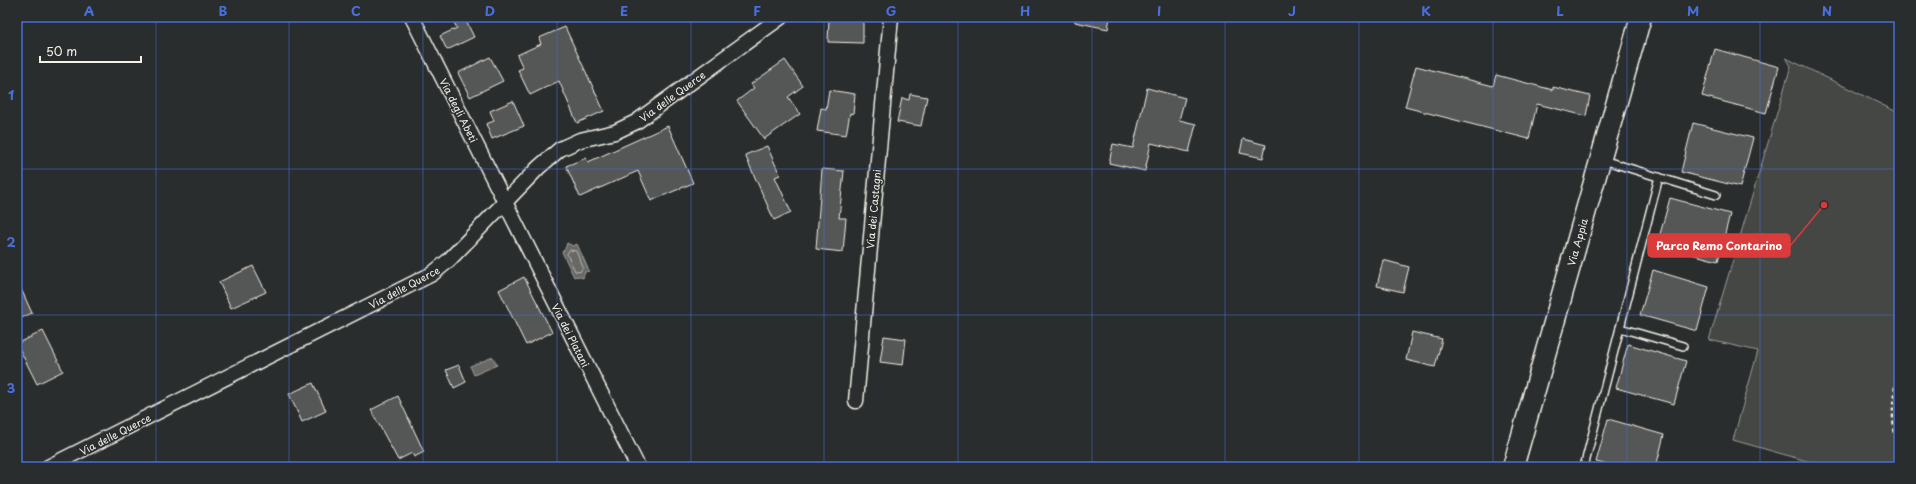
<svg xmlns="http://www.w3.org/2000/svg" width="1916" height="484" viewBox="0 0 1916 484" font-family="'Playpen Sans',sans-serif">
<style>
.green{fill:#444645;stroke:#9c9c96}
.water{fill:#676866;stroke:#9f9f9a}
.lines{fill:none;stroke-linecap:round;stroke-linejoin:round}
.shore{stroke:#bcbab4;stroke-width:1}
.building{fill:#555756;stroke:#f4f1e8}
.lane-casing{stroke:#f4f1e8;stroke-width:10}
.street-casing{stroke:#f4f1e8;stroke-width:17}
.secondary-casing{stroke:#f4f1e8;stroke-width:23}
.path{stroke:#f4f1e8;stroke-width:2.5;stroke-dasharray:4 3;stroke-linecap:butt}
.lane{stroke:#2a2d2e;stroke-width:7}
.street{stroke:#2a2d2e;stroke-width:14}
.secondary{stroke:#2a2d2e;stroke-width:20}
.grid{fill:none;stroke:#486fdb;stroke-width:1;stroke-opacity:0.55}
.labels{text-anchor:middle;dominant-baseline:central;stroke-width:3;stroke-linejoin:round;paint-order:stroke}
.street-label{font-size:10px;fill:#f4f1e8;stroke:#2a2d2e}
.leader{fill:none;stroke:#d93c3b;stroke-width:1.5}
.callout-dot{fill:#d93c3b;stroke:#2a2d2e;stroke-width:1.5}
.callout{fill:#d93c3b;stroke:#d93c3b;stroke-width:1.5}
.callout-label{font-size:11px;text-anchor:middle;font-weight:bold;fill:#fff}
.neatline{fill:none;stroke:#486fdb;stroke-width:1.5}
.grid-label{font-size:13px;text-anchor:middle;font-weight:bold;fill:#486fdb}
</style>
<rect width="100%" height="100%" fill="#2a2d2e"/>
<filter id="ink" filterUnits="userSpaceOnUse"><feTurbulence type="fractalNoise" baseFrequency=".025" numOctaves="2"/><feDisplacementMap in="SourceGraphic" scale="8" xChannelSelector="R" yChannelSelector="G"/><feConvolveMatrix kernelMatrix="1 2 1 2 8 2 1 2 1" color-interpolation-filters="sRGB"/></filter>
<g filter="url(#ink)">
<polygon class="green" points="1786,58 1899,113 1899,467 1807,467 1814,463 1733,440 1758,351 1709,340 1791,66"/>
<g class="water">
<polygon points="567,243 573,246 577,244 589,271 585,272 583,278 577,276 574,277 562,252 565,249"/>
<polygon points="493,357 497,365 474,375 470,366"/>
</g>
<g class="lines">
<polygon class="shore" points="570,250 576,251 583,267 580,272 575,271 567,254"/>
</g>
<g class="building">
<polygon points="451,17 464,17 474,37 447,50 440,36 457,28"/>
<polygon points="829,17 863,17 863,43 828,42"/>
<polygon points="1075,17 1110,17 1108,29 1075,22"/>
<polygon points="565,27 604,111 577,123 559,81 530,95 518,70 523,68 517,55 541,44 539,38"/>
<polygon points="1715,49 1779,67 1766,113 1702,96"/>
<polygon points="490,57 503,81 470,97 458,73"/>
<polygon points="785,60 803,86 788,97 800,114 764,139 737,101 754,88 751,84"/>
<polygon points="1416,66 1493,86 1496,75 1553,90 1553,87 1590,96 1586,116 1537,104 1529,139 1405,107"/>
<polygon points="1147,88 1185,98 1179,120 1196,124 1189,152 1151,143 1145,171 1109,163 1113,144 1133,148"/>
<polygon points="829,90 855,94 853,114 850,113 846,135 817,131 821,108 826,109"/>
<polygon points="910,94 927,97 921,126 897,122 902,98 909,100"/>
<polygon points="513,101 524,126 492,139 486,124 494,121 490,111"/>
<polygon points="1693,123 1753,138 1740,187 1681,172"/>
<polygon points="668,126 693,183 651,201 638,171 580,197 566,166 586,158 588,162"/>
<polygon points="1243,139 1266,145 1263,158 1240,153"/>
<polygon points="767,146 780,175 775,177 791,212 774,220 745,155"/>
<polygon points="822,169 844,171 839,218 846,218 843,252 816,249"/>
<polygon points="1670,198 1730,214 1718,261 1657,245"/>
<polygon points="1383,260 1409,267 1403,292 1377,286"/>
<polygon points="253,266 266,292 231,308 219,282"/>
<polygon points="1653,270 1709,287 1697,331 1640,315"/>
<polygon points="524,277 552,332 526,345 499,290"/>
<polygon points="17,280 32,313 17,320"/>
<polygon points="43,331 63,371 37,384 17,344"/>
<polygon points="1412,332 1442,339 1435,367 1406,360"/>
<polygon points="884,336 906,339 903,365 880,362"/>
<polygon points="1628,344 1686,361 1674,404 1616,388"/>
<polygon points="459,365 466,382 454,388 446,370"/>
<polygon points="313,383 326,411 302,422 289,394"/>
<polygon points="398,396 424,452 414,457 412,453 398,460 371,410"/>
<polygon points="1608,419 1664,435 1656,467 1616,467 1596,462"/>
</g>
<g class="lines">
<defs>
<g id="lane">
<polyline points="1603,160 1716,195"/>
<polyline points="1620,328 1683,346"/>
<polyline points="1584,467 1659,177"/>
</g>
<g id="street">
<polyline points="412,17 638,467"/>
<polyline points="856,401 891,17"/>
<polyline points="48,467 432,274 448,261 539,167 560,149 580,140 615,132 636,122 781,17"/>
</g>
<polyline id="secondary" points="1513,467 1641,17"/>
</defs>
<use href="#lane" class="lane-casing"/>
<use href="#street" class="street-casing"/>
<use href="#secondary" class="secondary-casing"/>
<path class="path" d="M1899 366C1893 391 1889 422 1899 447"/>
<use href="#lane" class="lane"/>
<use href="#street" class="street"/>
<use href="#secondary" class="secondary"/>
</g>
</g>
<path class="grid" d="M156 17V467M289 17V467M423 17V467M557 17V467M691 17V467M824 17V467M958 17V467M1092 17V467M1225 17V467M1359 17V467M1493 17V467M1627 17V467M1760 17V467M17 169H1899M17 315H1899"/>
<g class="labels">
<g class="street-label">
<text transform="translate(672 96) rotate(-36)">Via delle Querce</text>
<text transform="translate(459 110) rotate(63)">Via degli Abeti</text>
<text transform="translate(873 209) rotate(-85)">Via dei Castagni</text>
<text transform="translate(1577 242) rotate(-74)">Via Appia</text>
<text transform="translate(404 287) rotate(-28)">Via delle Querce</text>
<text transform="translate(571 335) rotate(63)">Via dei Platani</text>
<text transform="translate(115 434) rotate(-27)">Via delle Querce</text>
</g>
</g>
<path class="leader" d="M1824 205L1790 246"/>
<circle class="callout-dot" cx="1824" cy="205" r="4"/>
<rect class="callout" x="1648" y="234" width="142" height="23" rx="4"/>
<g class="callout-label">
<text x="1719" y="250">Parco Remo Contarino</text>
</g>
<rect width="1916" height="484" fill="none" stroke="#2a2d2e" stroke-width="44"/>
<path d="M40 56v6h101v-6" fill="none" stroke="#f4f1e8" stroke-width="2"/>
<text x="46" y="56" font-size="12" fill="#f4f1e8" stroke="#2a2d2e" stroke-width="3" paint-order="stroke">50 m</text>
<rect x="22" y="22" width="1872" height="440" class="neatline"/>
<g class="grid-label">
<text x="89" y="16">A</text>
<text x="223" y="16">B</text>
<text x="356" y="16">C</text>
<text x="490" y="16">D</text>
<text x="624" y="16">E</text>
<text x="757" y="16">F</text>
<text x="891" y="16">G</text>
<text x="1025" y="16">H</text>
<text x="1159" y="16">I</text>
<text x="1292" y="16">J</text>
<text x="1426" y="16">K</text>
<text x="1560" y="16">L</text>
<text x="1693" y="16">M</text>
<text x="1827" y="16">N</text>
<text x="11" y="100">1</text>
<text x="11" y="247">2</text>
<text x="11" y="393">3</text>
</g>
</svg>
